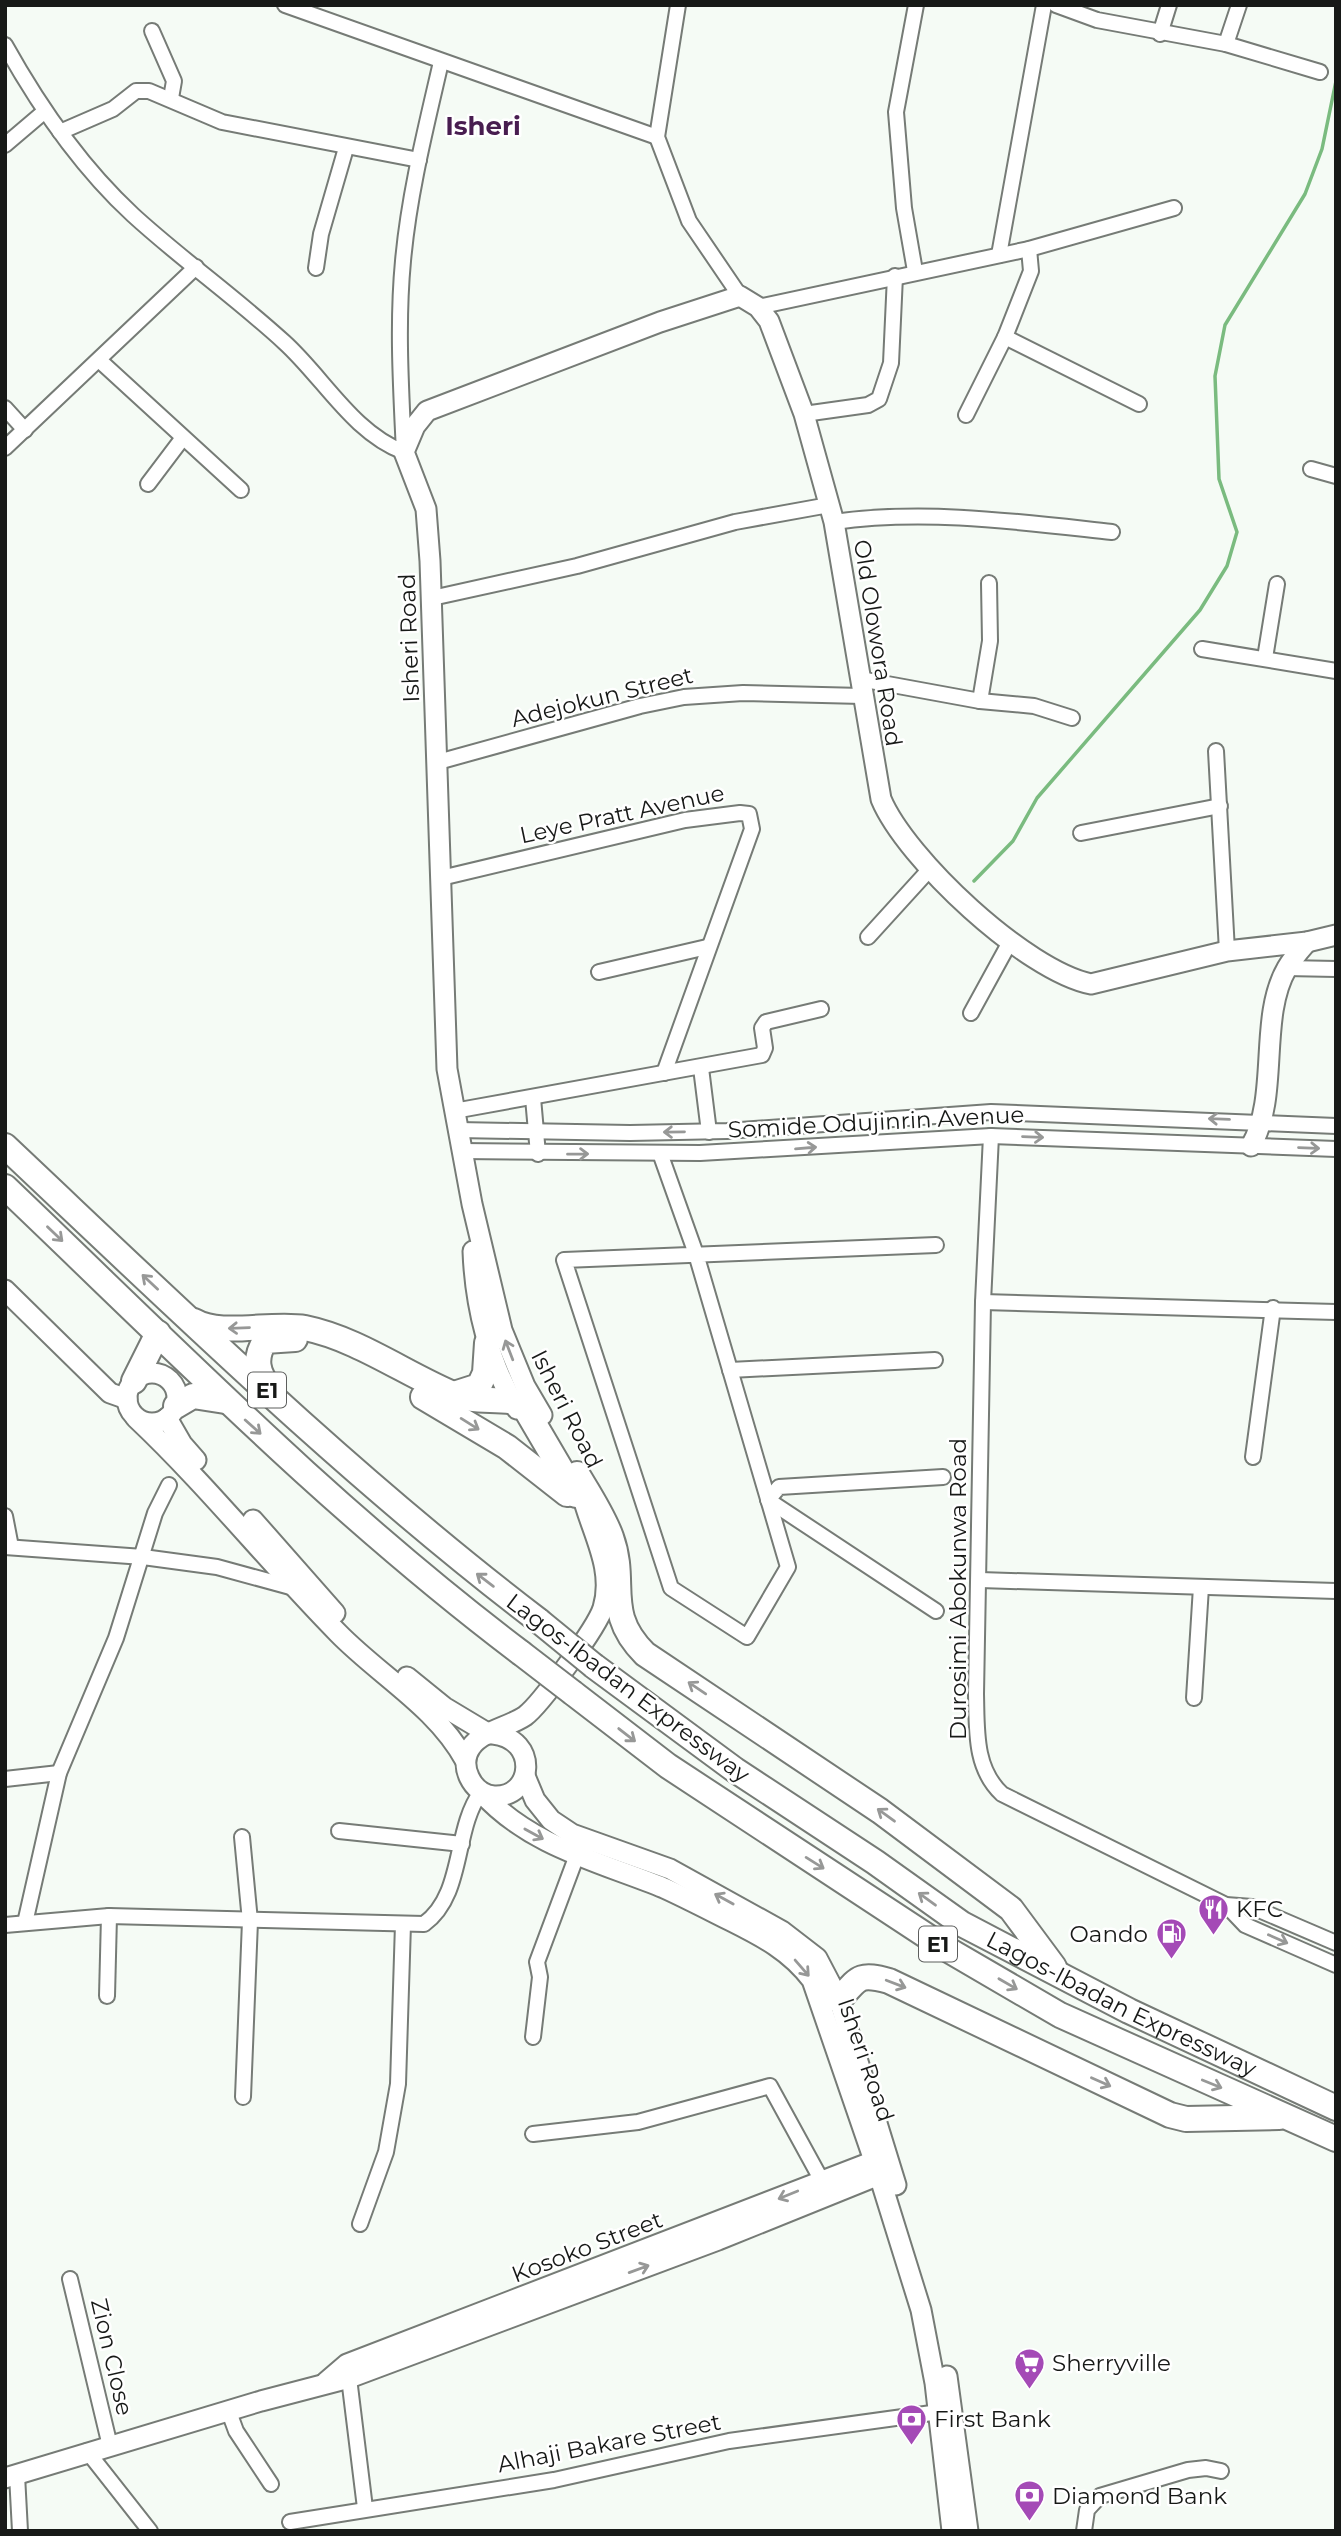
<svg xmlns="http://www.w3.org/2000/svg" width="1341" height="2536" viewBox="0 0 1341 2536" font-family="Montserrat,sans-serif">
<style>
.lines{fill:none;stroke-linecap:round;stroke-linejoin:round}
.stream{stroke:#7abb7f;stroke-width:3.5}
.street-casing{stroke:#767b76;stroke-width:18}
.secondary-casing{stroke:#767b76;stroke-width:23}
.highway-casing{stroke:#767b76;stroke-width:28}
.street{stroke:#fff;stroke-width:14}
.secondary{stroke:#fff;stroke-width:19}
.highway{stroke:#fff;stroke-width:24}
.highway-bridge-casing{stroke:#767b76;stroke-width:28;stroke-linecap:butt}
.highway-bridge{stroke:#fff;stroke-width:24}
.oneway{stroke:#979897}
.labels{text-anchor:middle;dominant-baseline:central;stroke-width:5;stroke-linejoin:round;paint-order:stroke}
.shield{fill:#fff;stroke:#5d5e5d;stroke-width:2}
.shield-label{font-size:21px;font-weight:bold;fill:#171917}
.street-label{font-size:23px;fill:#171917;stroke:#fff}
.poi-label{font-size:23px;fill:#171917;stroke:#fff;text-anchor:start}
.quarter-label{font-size:26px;font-weight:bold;fill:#481d50;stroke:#fff}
</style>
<rect width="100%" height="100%" fill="#f5fbf5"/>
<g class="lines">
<polyline class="stream" points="974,881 1013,841 1037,798 1200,610 1227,566 1237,532 1219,479 1215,376 1225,325 1305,194 1322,149 1336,81"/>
<defs>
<g id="street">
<polyline points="285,5 657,137"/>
<polyline points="678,5 657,137 689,221 740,296"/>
<polyline points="1056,5 1097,20 1226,44 1320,72"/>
<polyline points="152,31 174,81 171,98"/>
<polyline points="1160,34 1169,5"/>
<polyline points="1226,44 1239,5"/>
<path d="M5 45C39 106 81 167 133 215 181 259 235 297 284 342 323 377 353 433 404 452 401 389 397 324 403 261 409 194 426 127 441 62"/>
<polyline points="60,132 113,109 136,91 149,91 222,122 419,160"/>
<polyline points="5,145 45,111"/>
<polyline points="999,255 1044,5"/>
<polyline points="316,268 321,234 346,148"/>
<polyline points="915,271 904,208 896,112 916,5"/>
<polyline points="758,307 1029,249 1174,208"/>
<polyline points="1005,337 1139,404"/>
<polyline points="99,360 241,490"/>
<polyline points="5,408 25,430"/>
<polyline points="804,414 868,405 879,399 891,363 895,276"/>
<polyline points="966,415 1005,337 1031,271 1029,249"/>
<polyline points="5,448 196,267"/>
<polyline points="1311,469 1336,476"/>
<polyline points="148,484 182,439"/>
<path d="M834 522C926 509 1020 522 1112 532"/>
<polyline points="432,598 577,566 735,522 829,505"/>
<polyline points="1202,649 1336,671"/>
<polyline points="1265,658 1277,584"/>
<polyline points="860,679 980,701 1034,706 1072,718"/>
<polyline points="980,701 990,641 989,583"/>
<polyline points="1216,751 1227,951"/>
<polyline points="438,762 640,706 684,697 743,693 862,696"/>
<polyline points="1081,833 1220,806"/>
<polyline points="441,878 685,820 740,813 749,814 752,829 664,1073"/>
<polyline points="868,937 929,870"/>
<polyline points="1286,968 1336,969"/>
<polyline points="599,972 707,947"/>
<polyline points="971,1013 1011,940"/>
<polyline points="701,1068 709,1132"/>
<polyline points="533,1098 538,1154"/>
<polyline points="454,1111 762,1055 765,1048 762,1028 766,1022 821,1009"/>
<polyline points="458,1130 630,1133 727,1131 991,1112 1336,1126"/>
<path d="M991 1136 983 1302 976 1694C977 1729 974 1768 1002 1794L1226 1905 1252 1907 1336 1943"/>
<polyline points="461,1151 700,1153 991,1136 1336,1149"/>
<polyline points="660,1153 696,1254 788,1567 747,1637 671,1588 564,1260 936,1245"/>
<polyline points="983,1302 1336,1312"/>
<polyline points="730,1370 935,1360"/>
<polyline points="1253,1457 1273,1308"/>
<polyline points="5,1516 11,1547"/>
<polyline points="5,1547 143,1557 217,1567 294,1588"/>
<polyline points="980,1580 1336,1591"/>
<polyline points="936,1611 768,1500 779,1487 943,1477"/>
<polyline points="1194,1698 1201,1587"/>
<polyline points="5,1779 59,1773"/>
<polyline points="339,1831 462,1844"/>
<polyline points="242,1837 250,1921 243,2097"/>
<polyline points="1226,1905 1245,1925 1336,1965"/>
<polyline points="25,1923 59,1773 116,1638 155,1513 169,1485"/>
<path d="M5 1925 109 1916 424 1924C465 1894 453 1830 481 1792"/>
<polyline points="107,1996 109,1916"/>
<polyline points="533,2037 540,1977 537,1962 577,1855"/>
<polyline points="533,2134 638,2122 770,2086 822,2181"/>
<polyline points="360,2224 386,2152 398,2084 403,1924"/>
<polyline points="70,2279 110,2446"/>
<polyline points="349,2378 365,2508"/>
<polyline points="229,2412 236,2431 271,2484"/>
<polyline points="87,2451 150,2531"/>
<polyline points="17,2475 20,2531"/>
<polyline points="290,2522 554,2480 729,2441 939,2412"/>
<polyline points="1084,2531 1087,2510 1100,2496 1188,2470 1206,2468 1221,2471"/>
</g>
<g id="secondary">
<path d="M1251 1146C1280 1095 1258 1018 1287 968 1292 959 1300 950 1307 942"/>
<path d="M473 1251C475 1306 489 1363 517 1409"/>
<polyline points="5,1290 110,1393 127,1399"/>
<circle cx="152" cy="1398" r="25"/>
<path d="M542 1415 525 1386 502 1330 472 1204 447 1069 430 561 426 509 404 452 415 426 427 411 660 322 740 296 758 307 769 321 804 414 834 522 881 799C906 859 1026 971 1091 984L1227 951 1307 942 1336 935"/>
<path d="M136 1418C208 1486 269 1563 338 1633 380 1676 436 1707 465 1760"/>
<polyline points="167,1418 182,1444 196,1460"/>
<polyline points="253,1520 335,1613"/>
<polyline points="407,1677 444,1707 489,1734"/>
<path d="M493 1734C539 1739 534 1798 494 1796 472 1794 458 1765 471 1747 482 1731 509 1727 525 1716 541 1704 597 1627 603 1608 615 1568 591 1532 582 1494"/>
<polyline points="525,1776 535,1800 551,1820 572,1834 670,1869 782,1931 817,1958 839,2000 896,2185"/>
<path d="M481 1792C529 1846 600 1862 664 1888 686 1898 709 1910 731 1921 763 1937 790 1951 812 1980L879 2175 921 2310 935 2383 952 2531"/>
<polyline points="947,2376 968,2531"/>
<polyline points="326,2382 347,2364 874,2161"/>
<polyline points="5,2478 261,2401 349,2378 718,2240 879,2175"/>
</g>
<g id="highway">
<path d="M5 1146C178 1309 350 1477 539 1621"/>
<path d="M5 1187C175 1349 333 1511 521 1653"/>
<path d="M194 1321C220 1337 272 1322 305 1328 359 1339 408 1376 458 1396 473 1402 502 1398 522 1403L576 1495"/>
<polyline points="134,1381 158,1333"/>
<path d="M270 1388C257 1373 254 1358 265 1341L295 1339"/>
<polyline points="454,1394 479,1386 485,1373 487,1343"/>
<polyline points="423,1397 507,1447 567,1494"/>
<polyline points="176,1406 193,1396 225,1401"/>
<path d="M577 1474C589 1494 603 1515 611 1537 628 1584 603 1612 645 1654L880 1811 1011 1909 1054 1967"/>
<path id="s1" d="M594 1666 735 1770 875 1862 962 1924 1129 2011 1336 2108"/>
<polyline points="573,1693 668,1766 945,1948 1060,2015 1336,2139"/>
<path d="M839 2000C859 1977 859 1973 889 1981L1170 2115 1186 2119 1279 2117"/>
</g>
</defs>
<use href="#street" class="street-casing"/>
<use href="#secondary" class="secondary-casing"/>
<use href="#highway" class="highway-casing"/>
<use href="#street" class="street"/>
<use href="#secondary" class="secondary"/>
<use href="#highway" class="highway"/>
<defs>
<g id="highway-bridge">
<polyline points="539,1621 594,1666"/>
<polyline points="521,1653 573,1693"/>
</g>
</defs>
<use href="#highway-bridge" class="highway-bridge-casing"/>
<use href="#highway-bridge" class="highway-bridge"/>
</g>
<defs><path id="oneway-shaft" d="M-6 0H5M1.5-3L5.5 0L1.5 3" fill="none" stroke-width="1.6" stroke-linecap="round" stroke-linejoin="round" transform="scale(1.75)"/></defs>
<g class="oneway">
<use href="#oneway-shaft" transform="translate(1219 1119) rotate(-178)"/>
<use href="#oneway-shaft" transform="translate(674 1132) rotate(179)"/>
<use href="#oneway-shaft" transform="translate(1033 1137) rotate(2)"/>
<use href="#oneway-shaft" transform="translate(806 1148) rotate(-5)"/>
<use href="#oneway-shaft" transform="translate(1309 1148) rotate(2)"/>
<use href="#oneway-shaft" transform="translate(578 1154) rotate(-1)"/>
<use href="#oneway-shaft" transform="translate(55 1234) rotate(44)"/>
<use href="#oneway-shaft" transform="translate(150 1282) rotate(-137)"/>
<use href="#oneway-shaft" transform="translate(239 1328) rotate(178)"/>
<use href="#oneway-shaft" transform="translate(509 1350) rotate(-111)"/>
<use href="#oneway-shaft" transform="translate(470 1424) rotate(32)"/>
<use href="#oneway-shaft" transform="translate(253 1427) rotate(42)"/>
<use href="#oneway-shaft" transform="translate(485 1580) rotate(-143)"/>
<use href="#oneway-shaft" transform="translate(697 1688) rotate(-146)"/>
<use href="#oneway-shaft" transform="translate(627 1735) rotate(38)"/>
<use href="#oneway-shaft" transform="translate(886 1815) rotate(-144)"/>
<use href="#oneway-shaft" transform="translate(534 1834) rotate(29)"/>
<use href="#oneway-shaft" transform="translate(815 1863) rotate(32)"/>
<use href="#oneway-shaft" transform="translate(724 1899) rotate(-151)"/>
<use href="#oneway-shaft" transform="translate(927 1899) rotate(-144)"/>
<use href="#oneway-shaft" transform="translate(1278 1939) rotate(24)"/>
<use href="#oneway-shaft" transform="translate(802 1968) rotate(49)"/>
<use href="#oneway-shaft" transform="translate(896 1984) rotate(21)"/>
<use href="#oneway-shaft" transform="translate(1008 1984) rotate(30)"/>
<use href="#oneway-shaft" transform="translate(1101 2082) rotate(24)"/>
<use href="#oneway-shaft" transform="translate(1212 2084) rotate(22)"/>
<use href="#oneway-shaft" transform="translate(788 2195) rotate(158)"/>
<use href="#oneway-shaft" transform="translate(639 2269) rotate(-20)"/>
</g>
<defs>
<symbol id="restaurant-pin" viewBox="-11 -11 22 30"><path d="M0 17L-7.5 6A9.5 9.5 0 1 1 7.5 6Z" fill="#a44ab6" stroke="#fff"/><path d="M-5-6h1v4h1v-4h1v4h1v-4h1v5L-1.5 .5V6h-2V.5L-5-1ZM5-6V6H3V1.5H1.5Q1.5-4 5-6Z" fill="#fff"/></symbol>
<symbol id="fuel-pin" viewBox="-11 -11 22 30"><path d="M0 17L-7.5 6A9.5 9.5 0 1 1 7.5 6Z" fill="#a44ab6" stroke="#fff"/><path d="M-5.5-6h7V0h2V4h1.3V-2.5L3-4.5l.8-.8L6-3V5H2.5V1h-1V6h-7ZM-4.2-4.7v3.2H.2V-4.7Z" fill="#fff"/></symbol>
<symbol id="supermarket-pin" viewBox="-11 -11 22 30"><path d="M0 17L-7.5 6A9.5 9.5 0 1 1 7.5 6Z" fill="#a44ab6" stroke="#fff"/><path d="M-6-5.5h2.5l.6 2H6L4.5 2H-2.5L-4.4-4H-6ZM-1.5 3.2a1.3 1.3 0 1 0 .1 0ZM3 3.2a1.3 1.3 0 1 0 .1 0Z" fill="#fff"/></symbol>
<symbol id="bank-pin" viewBox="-11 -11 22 30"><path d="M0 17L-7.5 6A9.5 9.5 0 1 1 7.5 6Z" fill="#a44ab6" stroke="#fff"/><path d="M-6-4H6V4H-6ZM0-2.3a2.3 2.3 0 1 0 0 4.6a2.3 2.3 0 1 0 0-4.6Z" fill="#fff"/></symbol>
</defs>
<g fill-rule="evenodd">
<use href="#restaurant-pin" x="1196" y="1892" width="35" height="47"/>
<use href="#fuel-pin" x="1154" y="1916" width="35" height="47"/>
<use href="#supermarket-pin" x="1012" y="2346" width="35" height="47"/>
<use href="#bank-pin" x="894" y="2402" width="35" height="47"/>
<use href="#bank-pin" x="1012" y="2478" width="35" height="47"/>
</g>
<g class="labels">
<g class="shield">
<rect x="248" y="1372.5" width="38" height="35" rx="5"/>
<rect x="919" y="1926.5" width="38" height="35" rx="5"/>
</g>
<g class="shield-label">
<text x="267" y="1390">E1</text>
<text x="938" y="1944">E1</text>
</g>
<g class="street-label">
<text transform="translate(409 638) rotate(-92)">Isheri Road</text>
<text transform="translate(878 643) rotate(81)">Old Olowora Road</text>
<text transform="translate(602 697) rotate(-14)">Adejokun Street</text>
<text transform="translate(622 814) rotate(-12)">Leye Pratt Avenue</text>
<text transform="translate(876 1122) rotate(-3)">Somide Odujinrin Avenue</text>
<text transform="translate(567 1409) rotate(63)">Isheri Road</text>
<text transform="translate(958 1589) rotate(-90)">Durosimi Abokunwa Road</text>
<text transform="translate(628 1688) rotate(37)">Lagos-Ibadan Expressway</text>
<text stroke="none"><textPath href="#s1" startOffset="628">Lagos-Ibadan Expressway</textPath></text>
<text transform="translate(866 2060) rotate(71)">Isheri Road</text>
<text transform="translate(587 2247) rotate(-21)">Kosoko Street</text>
<text transform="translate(112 2357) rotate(77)">Zion Close</text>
<text transform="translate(609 2443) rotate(-11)">Alhaji Bakare Street</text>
</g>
<g class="poi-label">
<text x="1236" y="1909">KFC</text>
<text x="1148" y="1934" text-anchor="end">Oando</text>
<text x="1052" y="2363">Sherryville</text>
<text x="934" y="2419">First Bank</text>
<text x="1052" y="2496">Diamond Bank</text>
</g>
<g class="quarter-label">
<text x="483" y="126">Isheri</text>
</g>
</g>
<rect width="1341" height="2536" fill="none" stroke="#171917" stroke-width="14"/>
</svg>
